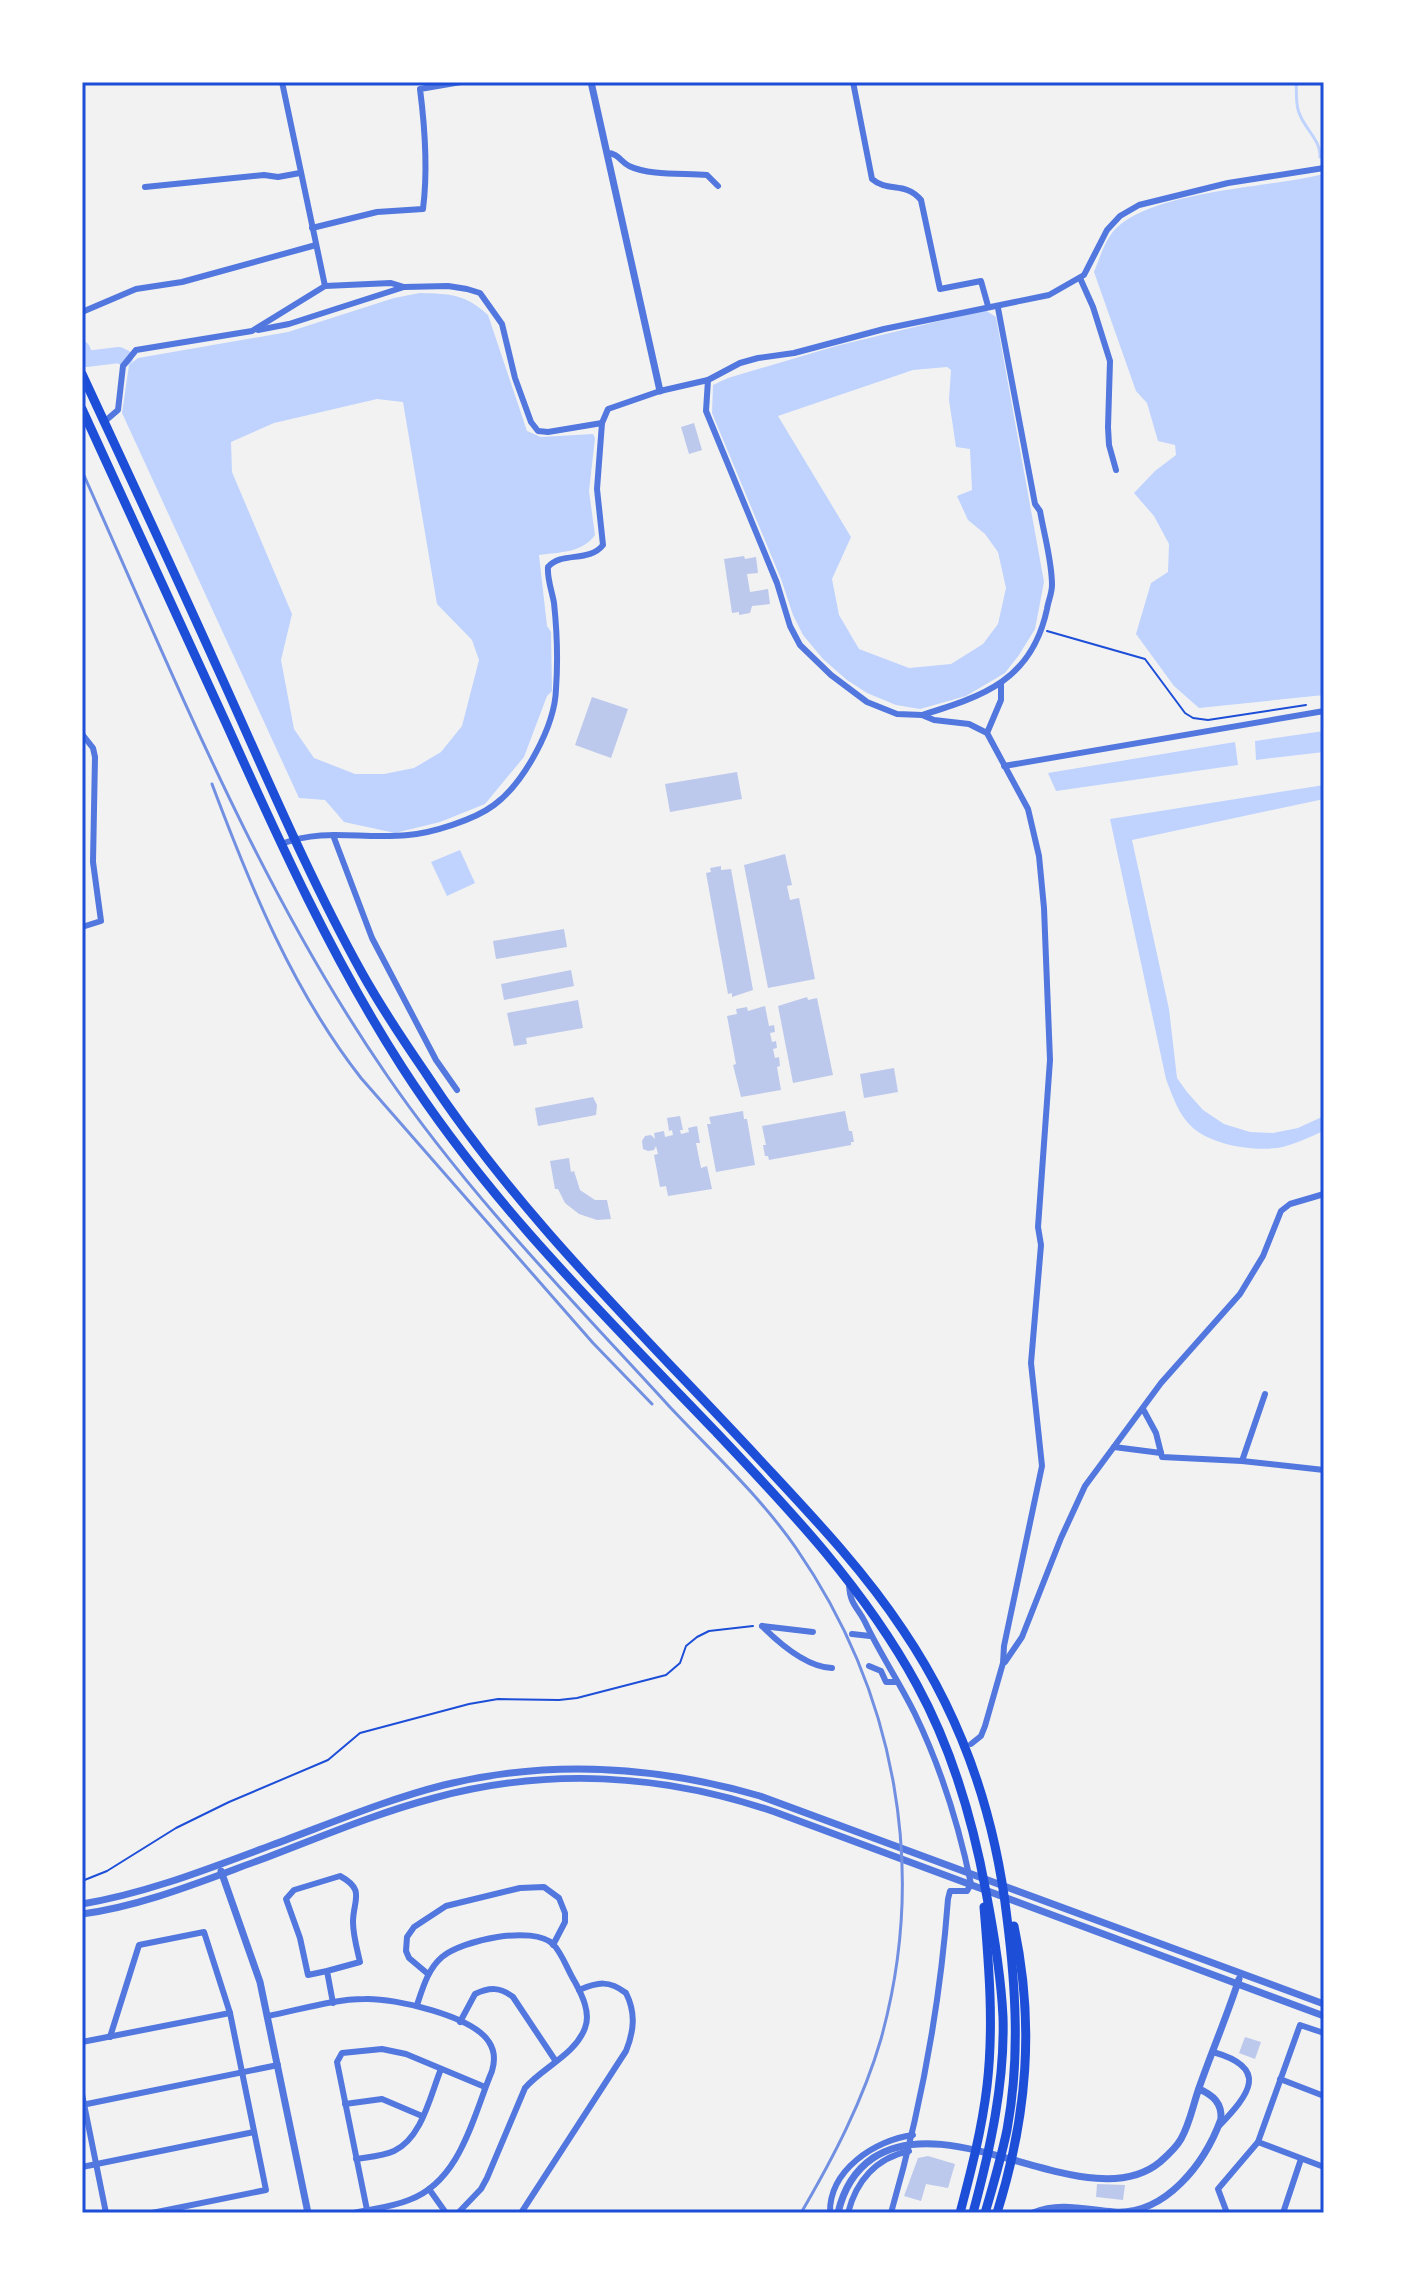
<svg xmlns="http://www.w3.org/2000/svg" width="1406" height="2295" viewBox="0 0 1406 2295" font-family="Raleway,sans-serif">
<style>
.water{fill:#bfd3fe;fill-rule:evenodd}
.lines{fill:none;stroke-linecap:round;stroke-linejoin:round}
.stream{stroke:#bfd3fe;stroke-width:3}
.river{stroke:#bfd3fe;stroke-width:16}
.building{fill:#bdc9ec}
.path{stroke:#1d4ed8;stroke-width:2}
.minor{stroke:#5277de;stroke-width:6}
.tertiary{stroke:#5277de;stroke-width:7}
.trunk{stroke:#1d4ed8;stroke-width:9}
.rail{stroke:#7290e2;stroke-width:3}
.neatline{fill:none;stroke:#1d4ed8;stroke-width:3}
</style>
<rect width="100%" height="100%" fill="#f2f2f2"/>
<g class="water">
<path d="M1324 174V695L1199 708 1174 686 1136 634 1151 583 1168 572 1169 544 1154 516 1134 493 1155 471 1176 455 1175 445 1158 441 1147 403 1136 391 1094 272C1099 260 1104 243 1112 233 1146 190 1270 188 1324 174Z"/>
<path d="M420 293C451 294 465 294 488 315L527 431 541 437 593 434 595 438 589 491 595 535C582 553 560 552 539 555L547 626 551 632 552 691 547 696 524 757 485 804 440 822 395 833 344 822 325 800 299 798 122 413 129 365 138 358 288 332 394 298ZM377 399 403 402 437 604 472 640 479 660 462 726 441 752 414 768 384 774H355L314 758 294 729 281 660 292 614 232 472 231 442 274 423Z"/>
<path d="M985 310 996 317 1044 582 1035 629 1019 655 1005 673 966 696 920 709 896 705 867 693 847 680 823 659 803 635 793 615 781 579 712 413 713 385 728 378 836 346ZM947 367 951 370 949 400 956 447 970 449 972 490 957 496 968 520 985 534 998 552 1006 588 998 624 983 644 951 664 909 668 859 649 839 615 832 579 851 537 778 416 913 370Z"/>
<polygon points="1324,731 1324,752 1256,760 1255,741"/>
<polygon points="1235,742 1238,765 1056,791 1048,773"/>
<path d="M1324 785V799L1132 840 1169 1009 1177 1078 1187 1092 1203 1110 1224 1124 1250 1132 1273 1133 1298 1128 1324 1116V1131C1309 1137 1292 1146 1277 1148 1251 1151 1213 1145 1193 1128 1179 1116 1172 1095 1166 1079L1110 819Z"/>
<polygon points="460,850 475,883 447,896 431,862"/>
</g>
<g class="lines">
<path class="stream" d="M1296 82C1297 93 1295 106 1300 115 1306 130 1321 141 1320 157"/>
<polyline class="river" points="82,349 86,359 119,355 125,358"/>
</g>
<g class="building">
<polygon points="694,423 702,450 689,454 681,427"/>
<polygon points="744,556 745,559 756,557 758,573 747,574 750,592 768,589 770,604 752,606 750,613 739,615 739,612 732,613 724,559"/>
<polygon points="592,697 628,709 611,758 575,745"/>
<polygon points="737,772 742,799 670,812 665,784"/>
<polygon points="785,854 792,885 787,886 790,900 799,898 815,979 768,988 744,865"/>
<polygon points="721,866 721,870 731,869 753,990 732,997 732,993 728,994 706,873 711,872 710,868"/>
<polygon points="564,929 567,947 496,959 493,941"/>
<polygon points="571,970 574,986 504,1000 501,984"/>
<polygon points="807,997 808,1000 817,998 833,1075 793,1083 778,1006"/>
<polygon points="578,1000 583,1028 526,1038 527,1044 514,1046 507,1013"/>
<polygon points="765,1006 769,1026 774,1025 775,1032 770,1033 772,1042 776,1041 777,1048 773,1049 775,1058 779,1057 780,1066 777,1067 781,1090 741,1097 733,1065 736,1064 727,1016 737,1014 736,1009 747,1007 748,1011"/>
<polygon points="894,1068 898,1092 864,1098 860,1074"/>
<polygon points="593,1097 597,1105 596,1115 538,1126 535,1108"/>
<polygon points="743,1111 744,1119 747,1119 755,1165 716,1172 707,1124 711,1124 709,1117"/>
<polygon points="845,1111 849,1131 852,1131 854,1142 851,1142 851,1145 769,1160 768,1156 765,1156 763,1145 766,1145 762,1126"/>
<polygon points="680,1116 683,1130 680,1130 681,1134 689,1132 688,1128 697,1126 700,1143 696,1143 701,1168 707,1166 712,1189 668,1196 666,1186 660,1187 654,1155 658,1154 656,1146 654,1150 648,1151 643,1149 642,1141 645,1136 651,1135 655,1139 654,1133 664,1131 665,1137 673,1135 672,1130 669,1131 667,1118"/>
<polygon points="569,1158 571,1172 574,1171 580,1190 595,1200 607,1200 611,1219 597,1220 579,1214 565,1203 558,1189 555,1189 550,1161"/>
<polygon points="1245,2037 1261,2042 1255,2059 1239,2053"/>
<polygon points="928,2156 955,2164 948,2188 926,2184 921,2201 904,2196 918,2158"/>
<polygon points="1097,2184 1125,2185 1123,2200 1096,2197"/>
</g>
<g class="lines">
<g class="path">
<polyline points="1047,631 1145,659 1185,713 1193,718 1208,720 1306,705"/>
<polyline points="82,1881 107,1871 176,1828 229,1802 328,1760 360,1733 469,1704 498,1699 559,1700 577,1698 666,1675 680,1663 686,1646 697,1637 709,1631 753,1626"/>
</g>
<g class="minor">
<polyline points="282,82 325,286"/>
<path d="M853 82 872 179C888 193 905 181 921 200L940 289 981 281 988 306"/>
<path d="M607 153C618 153 620 161 629 166 650 176 683 173 707 175L718 186"/>
<polyline points="145,187 264,175 278,177 300,173"/>
<path d="M312 228 377 212 423 209C428 170 425 128 420 89L461 82"/>
<polyline points="1080,278 1093,307 1110,361 1108,427 1109,445 1116,470"/>
<polyline points="82,312 136,289 182,282 316,245"/>
<polyline points="258,330 289,324 404,287"/>
<polyline points="708,380 740,363 758,358 794,353 884,329 1049,295 1084,275 1107,230 1120,216 1139,205 1228,183 1324,168"/>
<polyline points="104,422 118,410 123,366 136,350 252,331 325,286 391,283 404,287 448,286 467,289 480,293 502,324 515,378 531,422 538,431 548,432 602,423"/>
<path d="M922 715C984 696 1032 680 1047 609 1048 602 1052 593 1052 585 1052 561 1044 534 1040 511L1035 504 998 308"/>
<polyline points="987,733 1001,700 1001,685"/>
<polyline points="82,734 93,748 95,757 93,862 101,921 82,927"/>
<polyline points="1004,766 1324,711"/>
<polyline points="333,835 372,938 436,1060 457,1090"/>
<path d="M281 844C326 827 361 840 408 835 432 833 474 820 494 805 524 783 555 726 556 689 558 661 557 631 554 603 552 591 547 579 548 567 562 551 589 563 603 545L597 489 602 423 608 409 660 391 708 380 706 411 777 583 790 626 800 645 831 675 867 702 897 714 922 715 934 720 969 724 987 733 1028 809 1039 856 1044 908 1050 1060 1038 1227 1041 1245 1031 1363 1042 1466 1004 1646 1003 1663 985 1726 981 1736 971 1744"/>
<polyline points="1143,1409 1156,1433 1162,1457 1242,1461 1324,1470"/>
<polyline points="1114,1447 1161,1453"/>
<polyline points="1242,1461 1265,1394"/>
<path d="M849 1584C850 1605 857 1606 865 1622 880 1654 900 1683 915 1714 941 1768 959 1826 971 1884L967 1891H950L948 1899C940 2006 921 2109 891 2213"/>
<path d="M762 1626C779 1643 807 1667 832 1668"/>
<polyline points="762,1626 813,1632"/>
<polyline points="852,1634 870,1636"/>
<polyline points="1005,1662 1022,1637 1061,1538 1085,1486 1161,1383 1240,1294 1263,1256 1281,1211 1290,1204 1324,1194"/>
<polyline points="869,1666 881,1671 886,1682 897,1682"/>
<path d="M327 1971 360 1962C357 1949 353 1935 353 1922 353 1900 366 1890 340 1876L294 1890 286 1899 300 1938 308 1975 327 1971 333 2003"/>
<polyline points="428,1974 409,1958 406,1951 407,1937 414,1927 446,1906 520,1888 544,1887 559,1898 565,1913 565,1922 553,1945"/>
<path d="M417 2005C423 1987 428 1969 442 1957 462 1940 533 1925 553 1944 562 1953 568 1971 575 1982 582 1995 591 2013 585 2028 575 2055 543 2067 525 2088L487 2178 481 2189 458 2213"/>
<path d="M268 2016C299 2010 333 1999 365 1999 395 1998 473 2016 489 2042 495 2051 495 2061 492 2071 473 2116 461 2181 409 2200 392 2207 372 2209 354 2213"/>
<path d="M460 2022 475 1994C490 1987 500 1987 513 1997L555 2060"/>
<polyline points="110,2037 139,1945 204,1932 230,2013 266,2190 152,2213"/>
<polyline points="82,2042 230,2013"/>
<path d="M1213 2052C1270 2068 1250 2094 1218 2127"/>
<polyline points="1280,2079 1324,2096"/>
<polyline points="82,2094 106,2213"/>
<polyline points="345,2104 382,2099 422,2116"/>
<polyline points="82,2105 278,2065"/>
<polyline points="1258,2142 1324,2167"/>
<path d="M356 2159C368 2157 383 2156 394 2151 422 2138 430 2096 441 2069"/>
<polyline points="82,2167 254,2132"/>
<polyline points="429,2189 446,2213"/>
<polyline points="367,2210 337,2062 342,2053 382,2049 406,2054 485,2087"/>
<path d="M521 2213 626 2051C634 2031 636 2013 626 1993 609 1980 598 1982 579 1990"/>
<path d="M830 2213C829 2170 875 2140 913 2135"/>
<path d="M848 2213C856 2181 876 2158 909 2151"/>
<polyline points="1227,2213 1218,2189 1258,2142 1300,2025 1324,2033"/>
<polyline points="1283,2213 1301,2159"/>
</g>
<g class="tertiary">
<polyline points="591,82 660,391"/>
<polyline points="221,1871 260,1982 308,2213"/>
<path d="M82 1904C148 1893 210 1868 272 1845 329 1824 385 1800 444 1785 550 1759 656 1766 760 1796L1324 2004"/>
<path d="M82 1914C147 1905 207 1879 268 1857 323 1836 377 1813 434 1798 548 1767 664 1774 775 1812L1324 2016"/>
<path d="M838 2213C843 2191 854 2171 873 2158 953 2105 1090 2220 1160 2162 1168 2155 1176 2148 1181 2139 1190 2123 1193 2105 1199 2088 1212 2051 1227 2016 1239 1979"/>
<path d="M1033 2213C1060 2202 1086 2210 1114 2212 1166 2215 1205 2163 1221 2119 1222 2103 1213 2095 1199 2089"/>
</g>
<g class="trunk">
<path d="M82 374C127 471 172 567 216 665 263 768 307 874 362 973 381 1007 403 1040 425 1072 518 1215 643 1334 759 1459 810 1514 862 1568 903 1630 962 1717 995 1815 1007 1918 1016 1989 1020 2060 1007 2130 1001 2158 993 2186 985 2213"/>
<path d="M82 409C130 513 178 618 226 723 279 841 332 958 402 1067 490 1204 604 1315 716 1432 790 1510 865 1589 917 1685 952 1749 973 1821 986 1892 994 1933 1001 1975 1003 2017 1005 2083 990 2150 973 2213"/>
<path d="M960 2213C971 2171 982 2129 987 2086 994 2027 989 1966 984 1907"/>
<path d="M997 2213C1027 2117 1035 2025 1014 1926"/>
</g>
<g class="rail">
<path d="M82 471C174 676 258 888 386 1074 468 1194 571 1299 668 1405 711 1451 760 1496 796 1548 896 1693 928 1869 881 2039 863 2101 833 2158 801 2213"/>
<path d="M212 784C251 888 293 991 361 1078L593 1343 652 1404"/>
</g>
</g>
<rect width="1406" height="2295" fill="none" stroke="#ffffff" stroke-width="168"/>
<rect x="84" y="84" width="1238" height="2127" class="neatline"/>
</svg>
